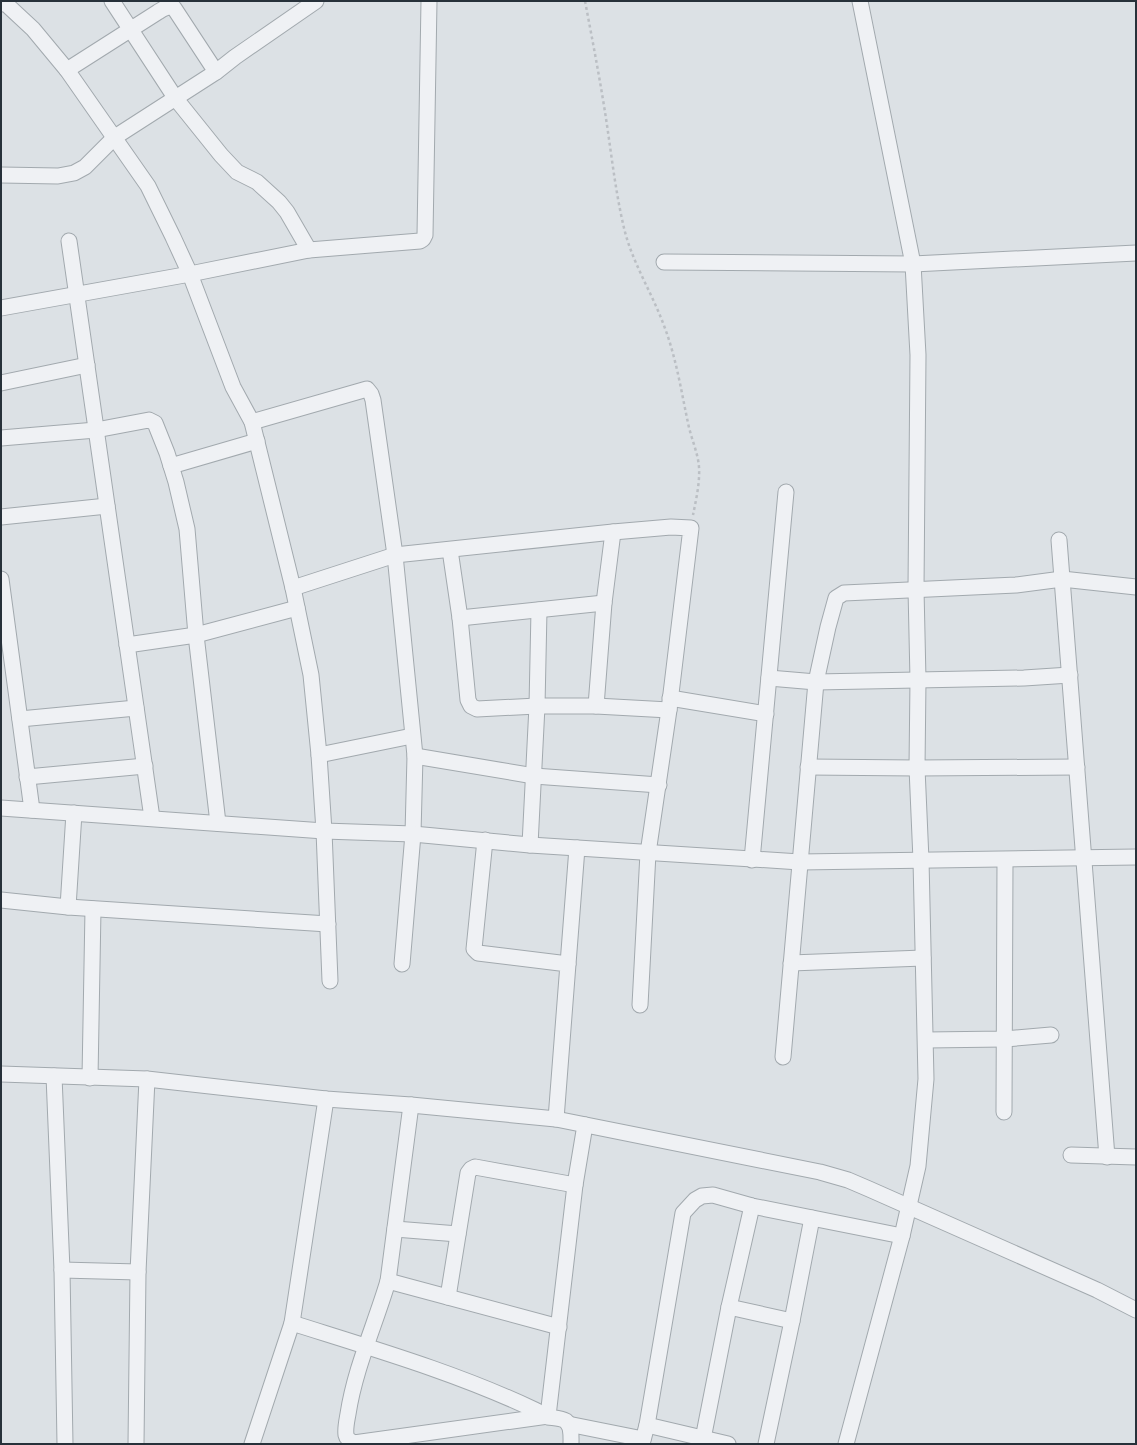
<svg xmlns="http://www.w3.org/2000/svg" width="1137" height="1445" viewBox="0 0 1137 1445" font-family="'Source Sans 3',sans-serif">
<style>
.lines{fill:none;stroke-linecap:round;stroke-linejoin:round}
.minor-casing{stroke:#a2a9ae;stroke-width:17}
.path{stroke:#bbbfc4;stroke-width:2.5;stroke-dasharray:3 3;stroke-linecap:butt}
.minor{stroke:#eff1f4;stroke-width:15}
</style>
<rect width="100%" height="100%" fill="#dce1e5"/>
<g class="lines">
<defs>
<g id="minor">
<polyline points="112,1 176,99 221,155 237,172 257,182 279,202 287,212 309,250"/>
<polyline points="1,4 5,3 33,29 67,70 148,186 173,237 190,274 233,387 252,422 293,588 311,675 319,755 324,831 330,981"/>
<path d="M67 70 158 12C163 9 168 5 174 8L216 72"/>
<polyline points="1,175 58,176 74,173 85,167 115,137 216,72 235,57 316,1"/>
<polyline points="69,241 152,818"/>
<polyline points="664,262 913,264 1136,253"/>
<polyline points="1,308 190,274 309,250 420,241 423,239 425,235 429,1"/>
<polyline points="1,383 87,365"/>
<polyline points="252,422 367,389 371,394 373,400 395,555 415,756 413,834 402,964"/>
<polyline points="1,438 96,430 149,420 155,423 167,453 176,482 187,529 196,635 218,823"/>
<polyline points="171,466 257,441"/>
<polyline points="1,517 107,506"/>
<polyline points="1059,540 1107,1157"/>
<polyline points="450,550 460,618 468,700 471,706 477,709 537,706 596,706 604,603 613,532"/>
<polyline points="1,579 32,810"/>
<polyline points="293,588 395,555 613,532 671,527 691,528 669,710 648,853 640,1005"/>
<polyline points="460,618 604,603"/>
<polyline points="127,645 196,635 297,608"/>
<polyline points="769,678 816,682 1024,678 1070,675"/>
<polyline points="670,698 766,714"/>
<polyline points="596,706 669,710"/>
<polyline points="20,719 136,708"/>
<polyline points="319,755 412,736"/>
<polyline points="415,756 534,776 659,785"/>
<polyline points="808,767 917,768 1077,767"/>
<polyline points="27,777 145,766"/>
<polyline points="1,808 324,831 413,834 530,845 800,862 1136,857"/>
<polyline points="485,840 474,949 478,953 568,964 556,1119"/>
<polyline points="530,845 537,706 539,610"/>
<polyline points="752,860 786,492"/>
<polyline points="1,900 68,907 328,924"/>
<polyline points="68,907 74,813"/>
<polyline points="791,963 923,958"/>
<polyline points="568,964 577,848"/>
<polyline points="926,1040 1005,1039 1051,1035"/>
<polyline points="783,1057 816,682 828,627 836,598 844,593 1016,585 1062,579 1136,587"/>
<polyline points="1,1074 147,1079 326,1099 411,1105 556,1119 820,1172 848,1180 869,1189 1097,1290 1136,1310"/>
<polyline points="54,1076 62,1270 65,1444"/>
<polyline points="90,1078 93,909"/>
<path d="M411 1105 388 1281C375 1325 355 1368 348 1414 347 1420 345 1428 346 1435 347 1440 351 1441 354 1443L548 1416"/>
<polyline points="1004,1112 1005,860"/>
<polyline points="1071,1155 1136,1157"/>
<polyline points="395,1229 458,1234"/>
<polyline points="62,1270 138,1272"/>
<polyline points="388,1281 559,1327"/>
<polyline points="448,1297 468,1173 471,1169 475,1167 575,1185"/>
<polyline points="729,1307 752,1206"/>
<path d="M292 1323C374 1349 457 1373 535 1410 539 1412 544 1415 548 1417 554 1418 561 1418 566 1421 572 1426 571 1437 571 1444"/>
<polyline points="548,1416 575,1185 585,1125"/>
<polyline points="568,1424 643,1439"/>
<polyline points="647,1425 728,1444"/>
<polyline points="136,1444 138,1272 147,1079"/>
<polyline points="252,1444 292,1323 326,1099"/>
<polyline points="642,1444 647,1425 683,1213 695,1200 702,1196 713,1195 752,1206 902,1236"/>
<polyline points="702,1444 729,1307 792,1321"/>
<polyline points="766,1444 792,1321 812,1218"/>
<polyline points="846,1444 902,1236 918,1166 926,1079 921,860 917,768 918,680 916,589 918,355 913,264 860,1"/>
</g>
</defs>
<use href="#minor" class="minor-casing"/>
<path class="path" d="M585 1C592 38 599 74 605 112 611 150 615 190 624 228 632 262 651 291 663 323 676 356 681 390 688 423 691 438 698 453 699 467 700 483 696 500 693 515"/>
<use href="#minor" class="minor"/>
</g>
<rect width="1137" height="1445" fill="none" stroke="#27313a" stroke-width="4"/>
</svg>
